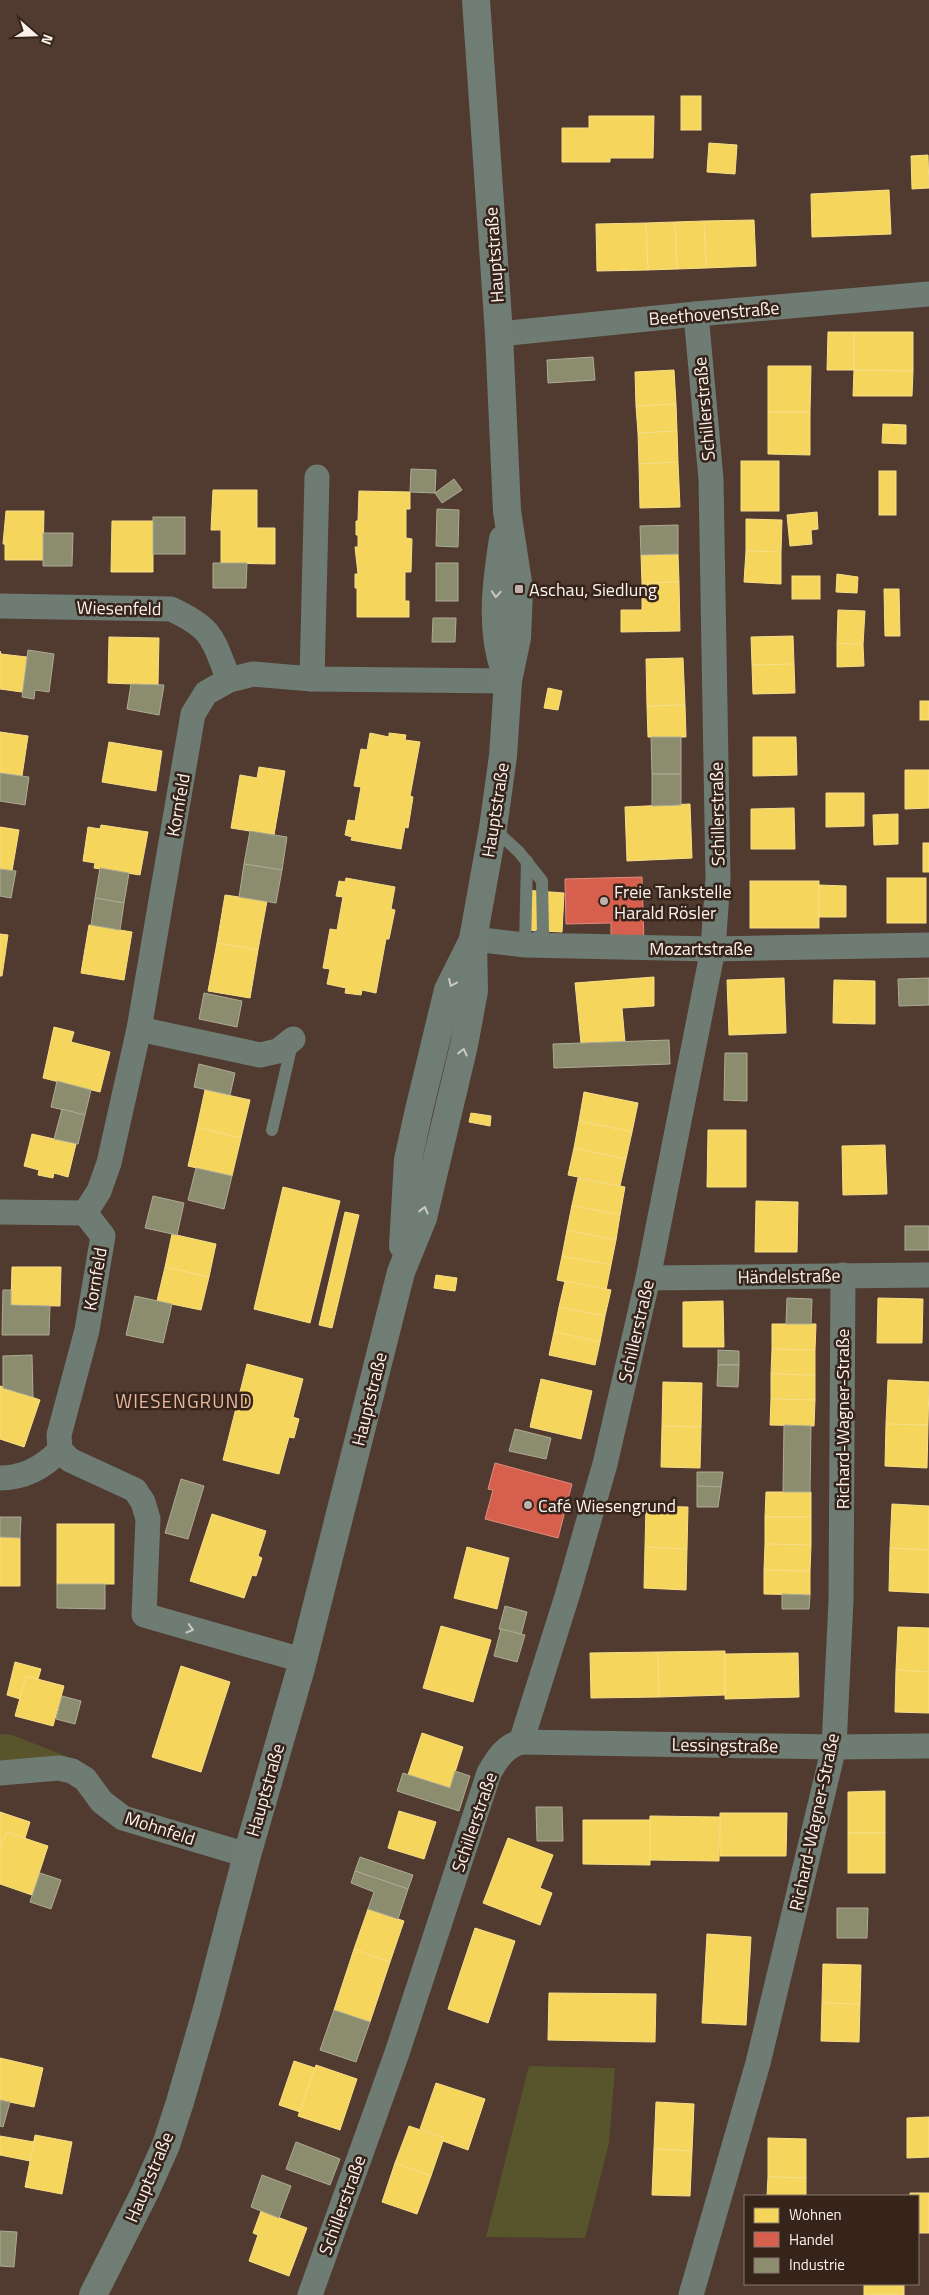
<svg xmlns="http://www.w3.org/2000/svg" width="929" height="2295" viewBox="0 0 929 2295" font-family="'Titillium Web',sans-serif">
<style>
.green{fill:#58552c}
.homes{fill:#f6d55c;stroke:#f8de88}
.shops{fill:#d6604d;stroke:#e18c7d}
.industry{fill:#8c8c6e;stroke:#aeab94}
.lines{fill:none;stroke-linecap:round;stroke-linejoin:round}
.lane{stroke:#6e7c74;stroke-width:12}
.street{stroke:#6e7c74;stroke-width:25}
.secondary{stroke:#707d74;stroke-width:28}
.oneway{stroke:#cbc9c3}
.oneway2{stroke:#cac9c3}
.poi-dot{fill:#c0b2ab;stroke:#36241b;stroke-width:2}
.labels{text-anchor:middle;dominant-baseline:central;stroke-width:5;stroke-linejoin:round;paint-order:stroke}
.street-label{font-size:18px;fill:#fcf2ed;stroke:#36241b}
.poi-label{font-size:18px;fill:#fcf2ed;stroke:#36241b;text-anchor:start}
.neighbourhood-label{font-size:19px;letter-spacing:1px;fill:#e6b79f;stroke:#36241b}
</style>
<rect width="100%" height="100%" fill="#513b30"/>
<g class="green">
<polygon points="0,1734 12,1735 71,1758 0,1764"/>
<polygon points="529,2066 615,2068 609,2143 585,2238 486,2237"/>
</g>
<g class="homes">
<rect x="681" y="96" width="20" height="34"/>
<polygon points="589,116 654,116 653,158 610,158 610,162 562,162 562,128 589,128"/>
<polygon points="709,143 737,145 735,174 707,172"/>
<polygon points="928,155 929,188 912,189 911,156"/>
<polygon points="889,190 891,234 812,237 811,194"/>
<polygon points="754,220 756,266 706,268 704,221"/>
<polygon points="704,221 706,268 677,269 675,222"/>
<polygon points="675,222 677,269 648,270 646,223"/>
<polygon points="646,223 648,270 597,271 596,224"/>
<polygon points="828,332 854,332 854,370 827,370"/>
<polygon points="854,332 913,332 913,371 854,370"/>
<polygon points="768,366 811,366 810,412 768,412"/>
<polygon points="674,370 676,404 636,406 635,372"/>
<polygon points="854,370 913,371 912,396 853,396"/>
<polygon points="676,404 677,431 638,433 636,406"/>
<polygon points="768,412 810,412 810,455 768,454"/>
<polygon points="883,424 906,425 906,444 882,443"/>
<polygon points="677,431 678,462 639,464 638,433"/>
<rect x="741" y="461" width="38" height="50"/>
<polygon points="678,462 680,507 640,508 639,464"/>
<rect x="879" y="471" width="17" height="44"/>
<polygon points="213,490 257,490 257,528 275,528 275,564 221,563 221,530 211,530"/>
<polygon points="359,491 410,492 410,509 406,509 406,538 412,539 411,572 405,572 405,601 409,601 409,617 357,617 357,588 355,588 355,574 358,574 355,547 358,547 358,535 356,535 356,521 358,521"/>
<polygon points="6,511 44,511 43,560 5,560 5,544 3,544"/>
<polygon points="817,512 818,529 811,530 812,544 790,546 787,515"/>
<polygon points="746,519 782,520 781,552 746,551"/>
<polygon points="112,521 153,521 153,572 111,572"/>
<polygon points="746,551 781,552 781,584 744,582"/>
<polygon points="678,554 679,582 642,583 641,555"/>
<polygon points="837,574 858,577 857,593 836,592"/>
<rect x="792" y="576" width="28" height="23"/>
<polygon points="679,582 680,631 621,632 621,610 642,610 642,583"/>
<polygon points="884,589 899,589 900,636 885,636"/>
<polygon points="838,610 865,611 863,645 837,643"/>
<polygon points="793,636 794,664 752,665 751,637"/>
<polygon points="109,637 159,638 158,685 108,683"/>
<polygon points="837,643 863,645 864,666 837,667"/>
<polygon points="0,651 1,654 27,657 22,692 0,689"/>
<polygon points="683,658 685,705 647,706 646,659"/>
<polygon points="794,664 795,693 753,694 752,665"/>
<polygon points="548,688 562,691 558,710 544,708"/>
<rect x="920" y="701" width="9" height="19"/>
<polygon points="685,705 686,737 648,737 647,706"/>
<polygon points="0,732 28,736 22,776 0,773"/>
<polygon points="370,733 389,737 389,733 406,735 405,740 420,742 410,796 413,797 408,828 405,827 401,849 351,840 352,837 345,835 348,820 355,821 361,787 354,786 361,749 367,750"/>
<polygon points="753,737 796,737 797,775 753,776"/>
<polygon points="109,742 162,751 156,791 102,782"/>
<polygon points="259,767 285,771 274,835 231,828 240,775 257,778"/>
<polygon points="905,770 929,770 929,808 905,809"/>
<polygon points="826,793 864,793 864,826 826,827"/>
<polygon points="690,804 692,858 627,861 625,807"/>
<polygon points="794,808 795,849 751,849 751,809"/>
<polygon points="898,814 898,844 874,845 873,815"/>
<polygon points="101,825 148,832 140,875 94,868 95,863 83,861 88,827 100,829"/>
<polygon points="0,827 19,830 12,871 0,869"/>
<rect x="923" y="843" width="6" height="29"/>
<polygon points="346,878 395,887 391,909 395,910 389,939 386,939 376,993 362,990 361,995 345,993 346,988 327,984 330,969 323,968 330,929 337,930 343,897 336,896 339,881 345,882"/>
<rect x="887" y="878" width="39" height="45"/>
<rect x="750" y="881" width="69" height="47"/>
<polygon points="819,885 846,886 846,917 819,917"/>
<polygon points="524,890 564,893 562,932 523,930"/>
<polygon points="225,895 267,901 258,950 217,943"/>
<polygon points="89,925 132,932 124,980 81,973"/>
<polygon points="0,934 8,935 2,976 0,976"/>
<polygon points="217,943 258,950 250,998 208,991"/>
<polygon points="654,977 654,1006 622,1008 625,1042 581,1043 575,983"/>
<polygon points="784,978 786,1033 729,1035 727,980"/>
<polygon points="834,980 875,981 875,1024 833,1023"/>
<polygon points="54,1027 74,1032 71,1042 110,1052 100,1092 43,1078"/>
<polygon points="205,1090 250,1100 241,1138 197,1127"/>
<polygon points="584,1092 638,1103 632,1132 579,1121"/>
<polygon points="471,1113 491,1116 490,1126 469,1122"/>
<polygon points="579,1121 632,1132 626,1159 574,1148"/>
<polygon points="197,1127 241,1138 232,1176 188,1166"/>
<polygon points="708,1130 746,1130 746,1187 707,1187"/>
<polygon points="32,1134 76,1144 68,1177 54,1173 53,1178 38,1175 39,1170 24,1166"/>
<polygon points="885,1145 887,1194 843,1195 842,1146"/>
<polygon points="574,1148 626,1159 620,1186 568,1175"/>
<polygon points="578,1178 625,1187 620,1215 572,1205"/>
<polygon points="283,1187 340,1201 310,1323 254,1309"/>
<polygon points="756,1201 798,1202 797,1252 755,1252"/>
<polygon points="572,1205 620,1215 616,1240 567,1230"/>
<polygon points="345,1212 359,1215 332,1328 319,1325"/>
<polygon points="567,1230 616,1240 611,1265 562,1256"/>
<polygon points="172,1234 216,1244 209,1277 165,1267"/>
<polygon points="562,1256 611,1265 606,1290 557,1280"/>
<polygon points="12,1267 61,1267 60,1306 11,1305"/>
<polygon points="165,1267 209,1277 201,1310 157,1301"/>
<polygon points="436,1275 457,1278 455,1291 434,1288"/>
<polygon points="565,1281 611,1290 605,1316 559,1307"/>
<polygon points="878,1298 923,1299 922,1343 877,1343"/>
<polygon points="723,1301 724,1347 683,1347 683,1302"/>
<polygon points="559,1307 605,1316 600,1342 554,1332"/>
<polygon points="772,1324 816,1324 815,1350 772,1349"/>
<polygon points="554,1332 600,1342 595,1365 549,1355"/>
<polygon points="772,1349 815,1350 815,1375 771,1374"/>
<polygon points="247,1364 303,1379 293,1417 299,1419 294,1438 289,1437 279,1474 223,1460"/>
<polygon points="771,1374 815,1375 815,1400 771,1399"/>
<polygon points="541,1379 592,1391 581,1439 530,1427"/>
<polygon points="888,1380 929,1382 928,1425 886,1424"/>
<polygon points="663,1382 702,1383 701,1427 662,1426"/>
<polygon points="0,1386 40,1400 24,1447 0,1439"/>
<polygon points="771,1399 815,1400 814,1426 770,1425"/>
<polygon points="886,1424 928,1425 927,1468 885,1466"/>
<polygon points="662,1426 701,1427 700,1468 661,1467"/>
<polygon points="766,1492 811,1492 811,1517 765,1517"/>
<polygon points="892,1504 929,1506 929,1550 890,1548"/>
<polygon points="646,1506 688,1507 687,1549 645,1547"/>
<polygon points="212,1514 266,1531 258,1556 262,1558 256,1576 252,1575 244,1598 190,1581"/>
<polygon points="765,1517 811,1517 811,1545 765,1544"/>
<rect x="57" y="1524" width="57" height="60"/>
<polygon points="0,1537 20,1538 20,1586 0,1586"/>
<polygon points="765,1544 811,1545 810,1571 764,1570"/>
<polygon points="467,1547 509,1558 497,1609 454,1598"/>
<polygon points="645,1547 687,1549 686,1590 644,1588"/>
<polygon points="890,1548 929,1550 929,1593 889,1591"/>
<polygon points="764,1570 810,1571 810,1595 764,1594"/>
<polygon points="441,1626 491,1640 473,1702 423,1688"/>
<polygon points="898,1627 929,1628 929,1672 896,1670"/>
<polygon points="725,1651 725,1695 659,1697 658,1652"/>
<polygon points="658,1652 659,1697 591,1698 590,1653"/>
<polygon points="798,1653 799,1697 725,1699 725,1654"/>
<polygon points="15,1662 41,1669 38,1679 26,1676 20,1699 7,1695"/>
<polygon points="181,1666 230,1682 201,1772 152,1757"/>
<polygon points="896,1670 929,1672 929,1713 895,1712"/>
<polygon points="26,1676 64,1686 53,1726 15,1716"/>
<polygon points="422,1733 463,1747 450,1788 408,1775"/>
<polygon points="885,1791 885,1833 848,1833 848,1792"/>
<polygon points="399,1811 436,1822 424,1859 388,1848"/>
<polygon points="0,1812 30,1822 25,1838 6,1832 0,1848"/>
<polygon points="720,1813 787,1813 786,1856 720,1856"/>
<polygon points="650,1816 720,1817 719,1861 649,1860"/>
<polygon points="583,1820 650,1820 650,1865 583,1864"/>
<polygon points="6,1832 48,1846 32,1895 0,1884 0,1848"/>
<rect x="848" y="1833" width="37" height="40"/>
<polygon points="508,1838 553,1855 540,1888 552,1893 540,1925 483,1903"/>
<polygon points="368,1909 404,1921 390,1962 354,1949"/>
<polygon points="475,1928 515,1941 488,2023 448,2009"/>
<polygon points="707,1934 751,1937 746,2025 702,2023"/>
<polygon points="354,1949 390,1962 370,2022 334,2010"/>
<polygon points="823,1964 861,1965 860,2004 822,2003"/>
<polygon points="549,1993 656,1994 655,2042 548,2040"/>
<polygon points="822,2003 860,2004 859,2042 821,2041"/>
<polygon points="0,2058 43,2068 34,2107 0,2100"/>
<polygon points="294,2061 315,2068 300,2112 279,2105"/>
<polygon points="316,2065 357,2079 340,2130 298,2116"/>
<polygon points="436,2083 485,2099 468,2150 443,2141 444,2138 420,2129"/>
<polygon points="656,2102 694,2104 692,2151 654,2149"/>
<polygon points="929,2117 929,2157 907,2158 907,2118"/>
<polygon points="409,2126 444,2138 431,2176 395,2163"/>
<polygon points="35,2135 72,2142 62,2194 25,2187"/>
<polygon points="0,2136 34,2142 30,2161 0,2155"/>
<polygon points="768,2138 806,2139 806,2178 768,2177"/>
<polygon points="654,2149 692,2151 690,2196 652,2195"/>
<polygon points="395,2163 431,2176 417,2214 382,2202"/>
<polygon points="768,2177 806,2178 806,2196 767,2196"/>
<polygon points="910,2193 929,2193 929,2233 918,2233 918,2196 910,2196"/>
<polygon points="261,2211 307,2228 289,2276 249,2261 258,2235 253,2233"/>
<polygon points="864,2284 904,2285 904,2295 864,2295"/>
</g>
<g class="shops">
<polygon points="642,877 644,942 611,943 611,923 566,924 565,879"/>
<polygon points="495,1463 572,1484 558,1538 485,1519 493,1490 488,1489"/>
</g>
<g class="industry">
<polygon points="593,357 595,380 548,383 547,360"/>
<polygon points="411,469 436,470 435,493 410,492"/>
<polygon points="454,479 462,490 442,503 435,493"/>
<polygon points="437,509 459,510 458,547 436,546"/>
<rect x="153" y="517" width="32" height="37"/>
<polygon points="678,525 678,554 641,555 640,526"/>
<polygon points="43,533 73,533 72,566 43,566"/>
<polygon points="213,563 247,563 246,588 213,588"/>
<rect x="436" y="563" width="22" height="38"/>
<polygon points="433,618 456,618 455,642 432,642"/>
<polygon points="28,650 54,654 49,692 35,690 34,699 22,697"/>
<polygon points="131,684 164,685 159,715 127,709"/>
<polygon points="651,737 681,737 681,774 652,774"/>
<polygon points="0,773 29,777 25,805 0,801"/>
<polygon points="652,774 681,774 681,805 652,806"/>
<polygon points="250,831 287,837 282,870 244,864"/>
<polygon points="244,864 282,870 276,903 239,897"/>
<polygon points="100,868 129,873 124,903 95,898"/>
<polygon points="0,869 16,871 11,898 0,896"/>
<polygon points="95,898 124,903 120,930 91,925"/>
<polygon points="929,978 929,1005 899,1006 898,979"/>
<polygon points="204,993 242,1001 237,1027 199,1019"/>
<polygon points="669,1040 670,1064 554,1068 553,1044"/>
<polygon points="725,1053 747,1053 747,1101 724,1100"/>
<polygon points="199,1064 235,1073 230,1095 194,1087"/>
<polygon points="57,1081 91,1090 85,1115 51,1107"/>
<polygon points="62,1109 85,1115 78,1144 54,1139"/>
<polygon points="196,1168 232,1176 224,1209 188,1200"/>
<polygon points="153,1196 184,1203 177,1235 145,1228"/>
<rect x="905" y="1226" width="24" height="24"/>
<polygon points="3,1290 11,1290 11,1305 50,1306 49,1335 2,1335"/>
<polygon points="135,1296 172,1304 163,1343 126,1335"/>
<polygon points="787,1298 812,1299 811,1324 786,1324"/>
<polygon points="718,1350 739,1351 739,1365 718,1365"/>
<polygon points="32,1355 33,1397 3,1388 3,1356"/>
<polygon points="718,1365 739,1365 738,1387 717,1386"/>
<polygon points="784,1425 811,1426 810,1492 783,1492"/>
<polygon points="515,1429 551,1438 546,1459 509,1451"/>
<polygon points="697,1472 723,1472 721,1487 697,1486"/>
<polygon points="181,1479 204,1486 188,1539 165,1533"/>
<polygon points="697,1486 721,1487 718,1507 697,1507"/>
<polygon points="0,1517 21,1517 20,1538 0,1537"/>
<polygon points="57,1584 105,1584 105,1609 57,1608"/>
<polygon points="782,1594 810,1595 809,1609 782,1609"/>
<polygon points="505,1606 527,1612 521,1635 499,1629"/>
<polygon points="501,1629 525,1635 517,1662 494,1656"/>
<polygon points="62,1696 81,1701 75,1724 56,1719"/>
<polygon points="455,1771 470,1776 459,1811 397,1791 403,1773 450,1788"/>
<polygon points="536,1807 562,1807 563,1841 537,1841"/>
<polygon points="360,1857 413,1875 408,1889 355,1871"/>
<polygon points="355,1871 408,1889 398,1919 368,1909 374,1892 351,1883"/>
<polygon points="40,1873 61,1880 51,1909 30,1902"/>
<polygon points="837,1908 868,1908 867,1938 837,1938"/>
<polygon points="334,2010 370,2022 356,2062 320,2050"/>
<polygon points="0,2100 10,2102 3,2127 0,2126"/>
<polygon points="296,2142 340,2159 330,2185 286,2169"/>
<polygon points="262,2175 291,2186 279,2218 251,2207"/>
<polygon points="0,2231 17,2232 14,2267 0,2266"/>
</g>
<g class="lines">
<g class="lane">
<polyline points="493,828 519,852 542,881 543,933 530,942"/>
<polyline points="525,945 527,861"/>
<polyline points="272,1130 292,1044"/>
</g>
<g class="street">
<polyline points="499,334 696,314 929,294"/>
<path d="M0 606 171 609C214 629 212 638 229 680"/>
<polyline points="312,679 317,477"/>
<polyline points="473,939 525,945 713,949 929,945"/>
<polyline points="139,1029 260,1055 278,1051 293,1039"/>
<polyline points="0,1212 85,1213"/>
<polyline points="648,1278 929,1275"/>
<path d="M0 1478C24 1478 44 1467 60 1450"/>
<polyline points="302,1660 144,1615 148,1519 143,1502 135,1490 70,1460 60,1450 59,1435 87,1330 103,1236 85,1213 99,1191 109,1163 139,1029 193,714 206,693 229,680 253,674 312,679 508,681"/>
<polyline points="521,1742 834,1747 929,1746"/>
<polyline points="0,1773 59,1768 72,1771 85,1779 102,1802 123,1818 247,1855"/>
<path d="M310 2295 397 2053 489 1773C497 1759 505 1746 521 1742L568 1593 605 1464 648 1278 713 949 718 878 711 479 696 314"/>
<polyline points="691,2295 758,2063 834,1747 841,1600 843,1275"/>
</g>
<g class="secondary">
<path d="M503 539C496 584 490 628 505 672"/>
<polyline points="403,1246 408,1160 418,1114 448,990 472,942"/>
<polyline points="93,2295 146,2190 166,2145 180,2102 207,2009 247,1855 301,1668 401,1272 423,1218 464,1045 474,991 473,939 493,828 503,756 508,681 517,638 518,615 519,589 507,511 499,334 476,0"/>
</g>
</g>
<defs><path id="oneway-chevron" d="M-2-3.5L2.5 0L-2 3.5" fill="none" stroke-width="1.6" stroke-linecap="round" stroke-linejoin="round" transform="scale(1.25)"/></defs>
<g class="oneway">
<use href="#oneway-chevron" transform="translate(496 594) rotate(94)"/>
<use href="#oneway-chevron" transform="translate(452 983) rotate(115)"/>
<use href="#oneway-chevron" transform="translate(463 1052) rotate(-76)"/>
<use href="#oneway-chevron" transform="translate(424 1210) rotate(-76)"/>
</g>
<use class="oneway2" href="#oneway-chevron" transform="translate(190 1629) rotate(16)"/>
<g class="poi-dot">
<rect x="514" y="584" width="10" height="10" rx="2.5"/>
<circle cx="604" cy="901" r="5"/>
<circle cx="528" cy="1505" r="5"/>
</g>
<g class="labels">
<g class="street-label">
<text transform="translate(494 255) rotate(-94)">Hauptstraße</text>
<text transform="translate(714 313) rotate(-5)">Beethovenstraße</text>
<text transform="translate(704 409) rotate(-95)">Schillerstraße</text>
<text transform="translate(119 608) rotate(1)">Wiesenfeld</text>
<text transform="translate(178 805) rotate(-80)">Kornfeld</text>
<text transform="translate(495 810) rotate(-81)">Hauptstraße</text>
<text transform="translate(717 814) rotate(-91)">Schillerstraße</text>
<text x="701" y="948">Mozartstraße</text>
<text transform="translate(789 1276) rotate(-1)">Händelstraße</text>
<text transform="translate(95 1279) rotate(-80)">Kornfeld</text>
<text transform="translate(636 1331) rotate(-77)">Schillerstraße</text>
<text transform="translate(369 1399) rotate(-76)">Hauptstraße</text>
<text transform="translate(842 1419) rotate(-90)">Richard-Wagner-Straße</text>
<text transform="translate(725 1745) rotate(1)">Lessingstraße</text>
<text transform="translate(265 1790) rotate(-74)">Hauptstraße</text>
<text transform="translate(474 1822) rotate(-71)">Schillerstraße</text>
<text transform="translate(814 1822) rotate(-78)">Richard-Wagner-Straße</text>
<text transform="translate(160 1828) rotate(18)">Mohnfeld</text>
<text transform="translate(149 2177) rotate(-67)">Hauptstraße</text>
<text transform="translate(342 2205) rotate(-70)">Schillerstraße</text>
</g>
<g class="poi-label">
<text x="529" y="589">Aschau, Siedlung</text>
<text x="614" y="891">Freie Tankstelle<tspan x="614" dy="21">Harald Rösler</tspan></text>
<text x="538" y="1505">Café Wiesengrund</text>
</g>
<g class="neighbourhood-label">
<text x="184" y="1400">WIESENGRUND</text>
</g>
</g>
<rect x="744" y="2195" width="175" height="90" fill="#36241b" stroke="#85766f"/>
<rect x="754" y="2208" width="25" height="15" fill="#f6d55c" stroke="#85766f"/>
<text x="789" y="2220" font-size="15" fill="#fcf2ed">Wohnen</text>
<rect x="754" y="2232" width="25" height="15" fill="#d6604d" stroke="#85766f"/>
<text x="789" y="2245" font-size="15" fill="#fcf2ed">Handel</text>
<rect x="754" y="2258" width="25" height="15" fill="#8c8c6e" stroke="#85766f"/>
<text x="789" y="2270" font-size="15" fill="#fcf2ed">Industrie</text>
<g transform="translate(35 35) rotate(110)" stroke="#36241b" stroke-width="4" paint-order="stroke">
<path d="M0-4L9 19L0 12L-9 19Z" fill="#fcf2ed"/>
<text y="-8" font-size="14" font-weight="bold" text-anchor="middle" fill="#fcf2ed">N</text>
</g>
</svg>
